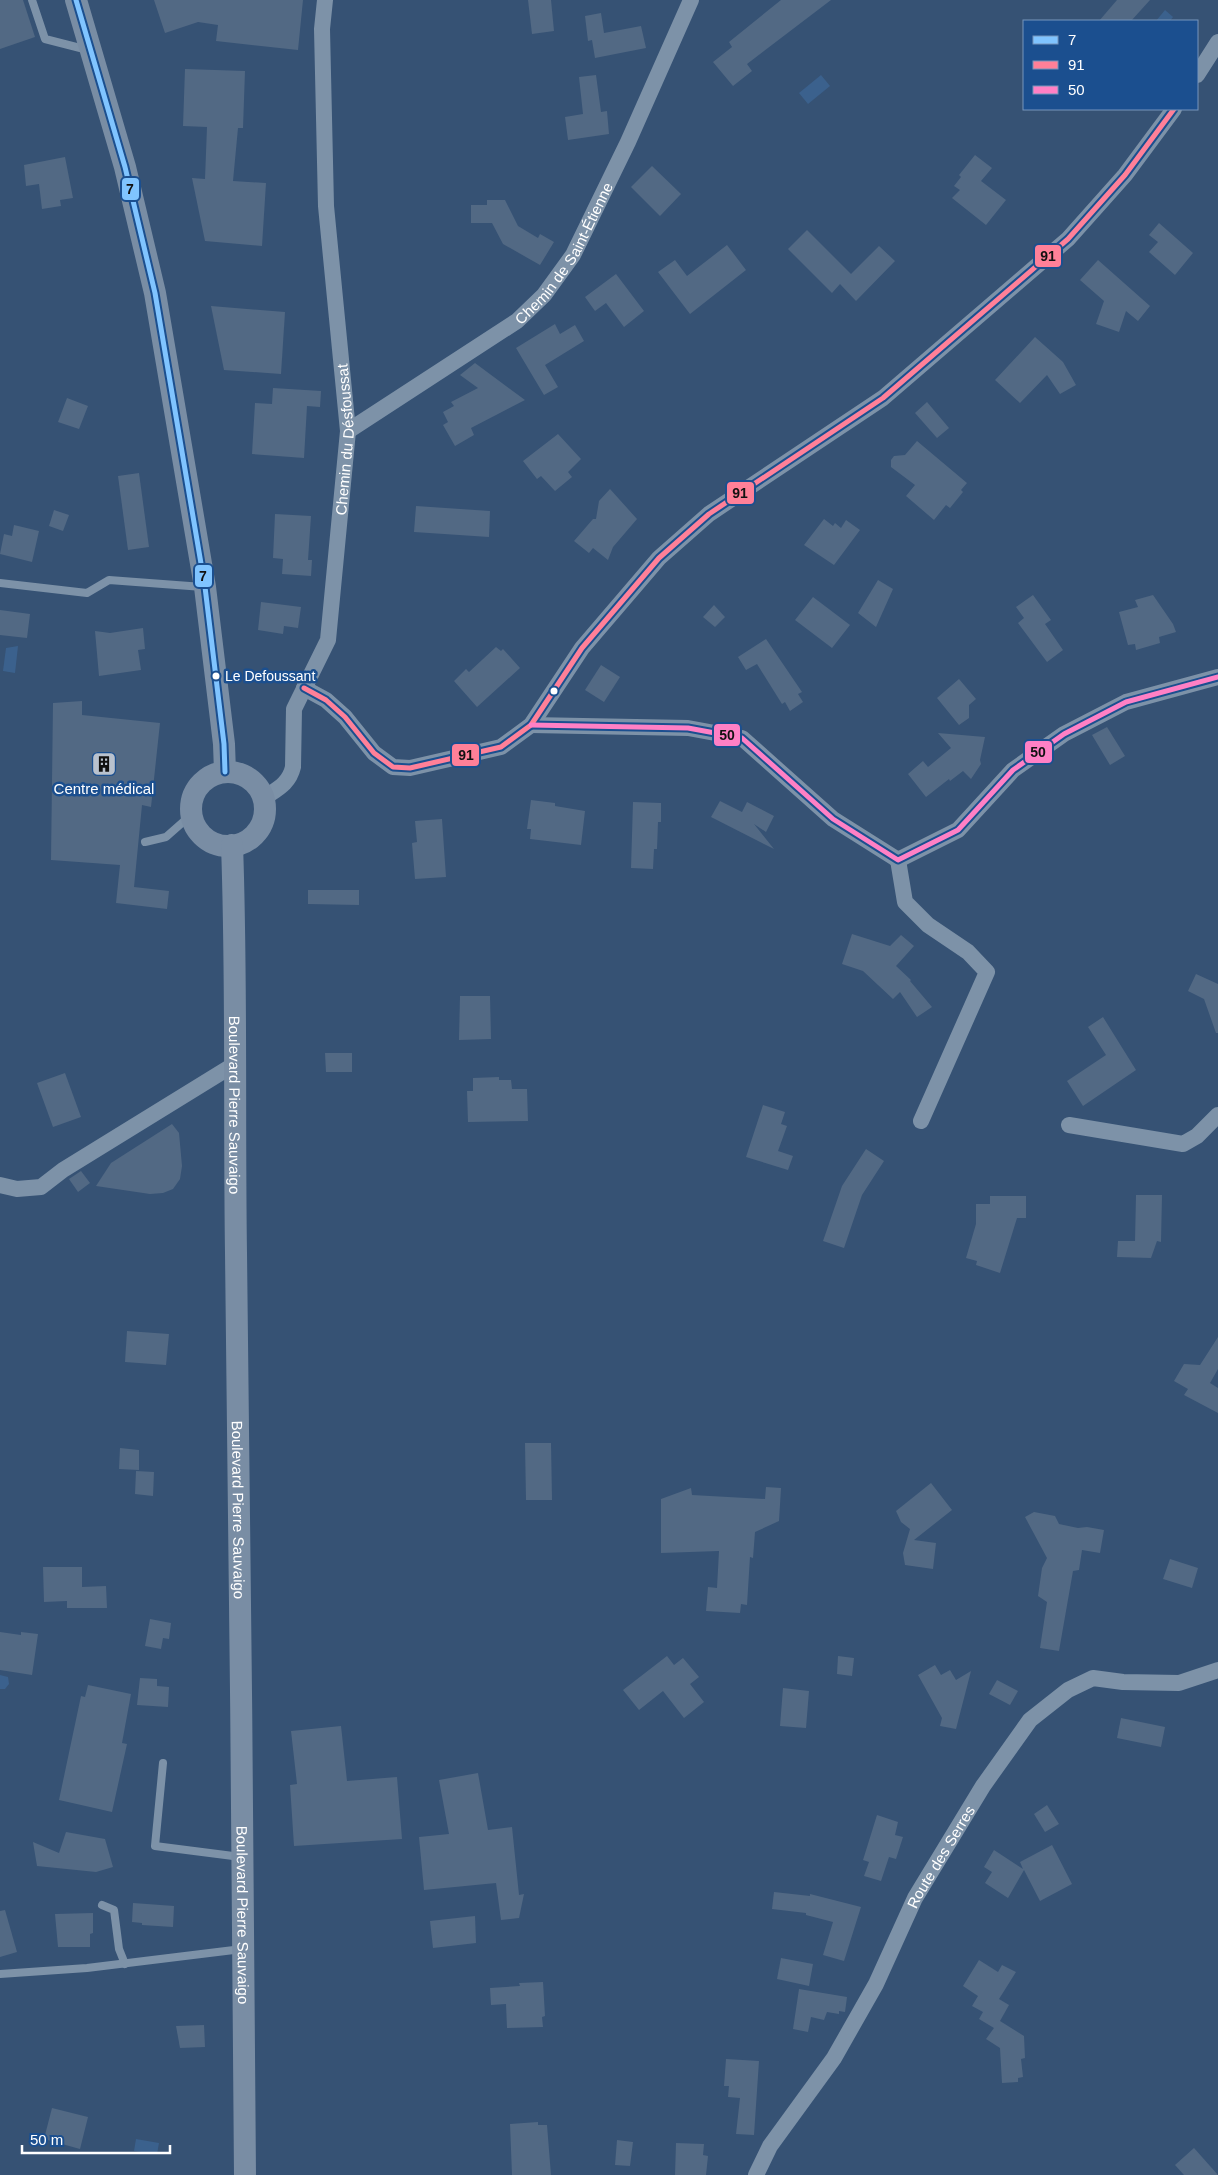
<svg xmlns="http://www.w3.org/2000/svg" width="1218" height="2175" viewBox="0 0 1218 2175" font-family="Helvetica,sans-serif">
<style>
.water{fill:#3b618d}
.building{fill:#526984}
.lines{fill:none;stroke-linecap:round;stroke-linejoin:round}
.lane{stroke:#7d92a8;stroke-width:8}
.street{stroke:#7d92a8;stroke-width:16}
.secondary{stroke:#798da4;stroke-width:22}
.bus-1-casing{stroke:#1b4f8f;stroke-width:9}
.bus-2-casing{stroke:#1b4f8f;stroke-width:9}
.bus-3-casing{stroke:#1b4f8f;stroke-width:9}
.bus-1{stroke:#80c4ff;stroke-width:5}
.bus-2{stroke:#ff8098;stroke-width:5}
.bus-3{stroke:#ff80c5;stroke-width:5}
.bus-dot{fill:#fff;stroke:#1b4f8f;stroke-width:2}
.labels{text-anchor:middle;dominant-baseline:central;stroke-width:5;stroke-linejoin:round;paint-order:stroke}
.bus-label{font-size:14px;fill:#fff;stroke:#1b4f8f;text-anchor:start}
.street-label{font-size:15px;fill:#fff;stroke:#1b4f8f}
.poi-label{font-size:15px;fill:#fff;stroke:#1b4f8f}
.line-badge{stroke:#1b4f8f;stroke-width:2}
.pale-badge-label{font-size:14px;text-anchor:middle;font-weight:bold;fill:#111}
</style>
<rect width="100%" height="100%" fill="#365274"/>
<g class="water">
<polygon points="1165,10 1173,17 1170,21 1156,21"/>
<polygon points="821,75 830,86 808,104 799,93"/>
<polygon points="18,646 15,673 3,671 6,648"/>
<polygon points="0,1675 8,1677 9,1684 5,1689 0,1689"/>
<polygon points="136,2139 159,2143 157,2154 134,2151"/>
</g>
<g class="building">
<polygon points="0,0 23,0 35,37 0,49"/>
<polygon points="154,0 303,0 298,50 216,41 218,25 198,22 165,33"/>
<polygon points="528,0 551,0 554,31 532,34"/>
<polygon points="781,0 831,0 747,64 752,71 733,86 713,62 732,47 729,42"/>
<polygon points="1117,0 1150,0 1131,21 1099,21"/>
<polygon points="601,13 604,33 641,26 646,48 595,58 592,40 588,41 585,16"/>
<polygon points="185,69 245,71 243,128 238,128 233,181 266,183 262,246 205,241 192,178 205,179 207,127 183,126"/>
<polygon points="596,75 601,112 607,111 609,134 568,140 565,117 583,114 579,77"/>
<polygon points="975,155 992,168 981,181 1006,200 986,225 952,198 960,190 954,186 961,177 959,175"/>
<polygon points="65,157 73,198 60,200 61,206 42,209 39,184 26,186 24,165"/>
<polygon points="652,166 681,194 660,216 631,187"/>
<polygon points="487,200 505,200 518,226 538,238 540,234 554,242 540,265 503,244 492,223 471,223 471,205 487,205"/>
<polygon points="1159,223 1193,253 1175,275 1149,252 1158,242 1149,235"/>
<polygon points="807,230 851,274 879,246 895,261 856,301 840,284 832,293 788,249"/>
<polygon points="727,245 746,270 690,314 658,272 675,260 687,276"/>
<polygon points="1098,260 1150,306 1138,321 1126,311 1119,332 1096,324 1104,301 1080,280"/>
<polygon points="616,274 644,311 624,327 606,303 595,311 585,297"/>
<polygon points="211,306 285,312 281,374 224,370"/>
<polygon points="555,324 560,334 575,325 584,341 545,365 558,387 544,395 516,348"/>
<polygon points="1035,337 1063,362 1076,385 1060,394 1047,375 1020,403 995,380"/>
<polygon points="475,363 525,400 471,428 474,435 455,446 443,425 448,422 443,412 454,406 451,402 478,388 460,375"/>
<polygon points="273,388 321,391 320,407 307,406 304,458 252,454 255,403 272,404"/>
<polygon points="67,398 88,406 79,429 58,422"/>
<polygon points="927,402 949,428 937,438 915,413"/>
<polygon points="558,434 581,459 568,472 572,477 555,491 541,476 537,479 523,461"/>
<polygon points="917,441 967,483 961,490 963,492 950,508 946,505 934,520 906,496 915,485 891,467 891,460 894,456 905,455"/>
<polygon points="139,473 149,547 128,550 118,476"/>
<polygon points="610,489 637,519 613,547 608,560 593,548 589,553 574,541 593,519 596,519 599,501"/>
<polygon points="416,506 490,511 489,537 414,532"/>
<polygon points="54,510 69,515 63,531 49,526"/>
<polygon points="275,514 311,516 308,560 312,560 311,576 282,574 283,559 273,558"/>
<polygon points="824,519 833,526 835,523 841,528 846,520 860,530 834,565 804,545"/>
<polygon points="14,525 39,531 32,562 0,554 4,534 12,536"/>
<polygon points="878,580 893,589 876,627 858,613"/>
<polygon points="1033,595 1051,620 1045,624 1063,650 1047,662 1018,623 1024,618 1016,607"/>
<polygon points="1153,595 1173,624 1176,632 1159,637 1160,643 1136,650 1135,644 1128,645 1119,612 1138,607 1135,600"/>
<polygon points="813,597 850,625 832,648 795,620"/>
<polygon points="261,602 301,607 298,628 284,626 283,634 258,630"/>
<polygon points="714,605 725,617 715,627 703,617"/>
<polygon points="0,610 30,614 27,638 0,635"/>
<polygon points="143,628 145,649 138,650 141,670 99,676 95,631 110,633"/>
<polygon points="766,639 802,692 798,694 803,702 790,711 785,702 782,704 757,664 746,670 738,657"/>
<polygon points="496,647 501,651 503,649 520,668 477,707 454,681 466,669 469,672"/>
<polygon points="601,665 620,677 604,702 585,690"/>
<polygon points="959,679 976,699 969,705 969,718 959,725 937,698"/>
<polygon points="82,701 82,715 160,723 151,807 142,805 134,887 169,891 167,909 116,903 120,865 51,860 53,703"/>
<polygon points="1107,727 1125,756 1110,765 1092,735"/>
<polygon points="938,733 985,737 980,760 981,764 971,779 963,771 950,781 949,779 926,797 908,774 923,761 928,767 951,748"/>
<polygon points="531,800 555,803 555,806 585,811 581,845 530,839 531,829 527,829"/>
<polygon points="720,801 742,812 747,802 774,816 766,832 754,824 774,849 711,817"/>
<polygon points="633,802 661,803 661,822 658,822 657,849 654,849 653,869 631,868"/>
<polygon points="442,819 446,877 415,879 412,843 417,842 415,821"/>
<polygon points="308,890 359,890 359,905 308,904"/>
<polygon points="852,934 890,946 901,935 914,946 896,966 911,980 910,981 932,1007 917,1017 900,992 893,999 863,971 842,964"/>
<polygon points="1196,974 1218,984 1218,1033 1216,1033 1204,999 1188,991"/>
<polygon points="460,996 490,996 491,1039 459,1040"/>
<polygon points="1103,1017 1136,1070 1083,1106 1067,1081 1106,1055 1088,1027"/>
<polygon points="325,1053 352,1053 352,1072 326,1072"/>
<polygon points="65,1073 81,1117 53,1127 37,1083"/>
<polygon points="499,1077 499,1080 511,1080 512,1089 527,1089 528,1121 468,1122 467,1091 473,1091 473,1078"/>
<polygon points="763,1105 785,1112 781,1124 787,1126 778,1151 793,1156 788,1170 746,1157"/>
<polygon points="172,1124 179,1133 182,1166 180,1179 173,1189 163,1193 150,1194 96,1186 111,1163"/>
<polygon points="866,1149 884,1161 862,1195 844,1248 823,1241 842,1186"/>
<polygon points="81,1171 90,1183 78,1192 69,1179"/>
<polygon points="1136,1195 1162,1195 1161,1242 1157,1241 1151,1258 1117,1257 1118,1241 1135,1241"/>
<polygon points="990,1196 1026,1196 1026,1218 1017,1218 1000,1273 976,1265 977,1261 966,1258 976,1224 976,1204 990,1204"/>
<polygon points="127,1331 169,1334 166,1365 125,1362"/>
<polygon points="1218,1337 1218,1369 1210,1383 1218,1388 1218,1413 1184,1395 1188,1389 1174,1381 1184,1364 1200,1365"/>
<polygon points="525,1443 551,1443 552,1500 526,1500"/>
<polygon points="120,1448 139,1450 139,1470 119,1469"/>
<polygon points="136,1471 154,1472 153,1496 135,1494"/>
<polygon points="931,1483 952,1510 914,1540 936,1543 933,1569 905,1565 903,1553 910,1529 901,1522 896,1511"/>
<polygon points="766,1487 781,1488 779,1521 755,1532 753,1558 750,1557 747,1605 741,1604 740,1613 706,1611 708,1587 717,1588 719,1551 661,1553 661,1499 691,1488 692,1495 765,1499"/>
<polygon points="1034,1512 1055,1516 1059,1524 1078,1528 1087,1527 1104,1530 1100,1553 1082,1550 1079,1570 1073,1571 1059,1651 1040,1648 1047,1602 1038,1596 1042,1568 1047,1558 1025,1517"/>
<polygon points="1170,1559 1198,1568 1192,1588 1163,1579"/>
<polygon points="43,1567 82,1567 82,1587 106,1586 107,1608 67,1608 67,1601 44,1602"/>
<polygon points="150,1619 171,1623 169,1639 163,1638 161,1649 145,1646"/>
<polygon points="0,1632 21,1635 21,1632 38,1634 32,1675 0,1670"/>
<polygon points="667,1656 674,1665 683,1658 699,1677 690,1684 704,1702 684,1718 663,1691 639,1710 623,1690"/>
<polygon points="838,1656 854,1658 852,1676 837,1674"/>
<polygon points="935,1665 941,1675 950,1670 956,1680 971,1671 956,1729 940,1726 942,1718 918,1675"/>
<polygon points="140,1678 157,1679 157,1686 169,1687 168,1707 137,1705"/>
<polygon points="997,1680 1018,1691 1010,1705 989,1694"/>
<polygon points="88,1685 131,1694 122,1743 127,1744 112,1812 59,1800 81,1696 85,1697"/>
<polygon points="783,1688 809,1691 806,1728 780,1726"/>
<polygon points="1121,1718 1165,1727 1161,1747 1117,1738"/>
<polygon points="341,1726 347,1781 397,1777 402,1839 294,1846 290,1785 297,1784 291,1731"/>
<polygon points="478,1773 488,1830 512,1827 519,1895 524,1894 519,1918 501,1920 496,1883 424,1890 419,1837 449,1834 439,1780"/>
<polygon points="1047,1805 1059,1824 1045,1832 1034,1814"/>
<polygon points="877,1815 898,1822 895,1835 903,1837 896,1859 889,1857 881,1881 864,1876 869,1862 863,1860"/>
<polygon points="66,1832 105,1839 113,1867 96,1872 37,1866 33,1842 59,1853"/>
<polygon points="1052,1845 1072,1884 1040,1901 1024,1870 1008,1898 985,1883 992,1872 984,1867 994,1850 1023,1869 1020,1862"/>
<polygon points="774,1892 810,1896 810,1894 861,1907 844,1961 823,1955 833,1922 806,1915 806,1913 772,1909"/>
<polygon points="133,1903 174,1906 173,1927 142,1925 142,1923 132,1922"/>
<polygon points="5,1910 17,1952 0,1957 0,1911"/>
<polygon points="93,1913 93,1933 90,1934 90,1947 58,1947 55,1914"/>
<polygon points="475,1916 476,1943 433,1948 430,1921"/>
<polygon points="781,1958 813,1964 809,1986 777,1979"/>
<polygon points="979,1960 998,1972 1002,1965 1016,1972 999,1999 1009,2005 1000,2021 1024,2036 1025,2058 1021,2059 1023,2077 1018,2078 1018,2082 1002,2083 1000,2048 986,2039 994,2028 979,2019 983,2012 972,2006 978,1996 963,1986"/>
<polygon points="543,1982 545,2016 542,2017 543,2027 507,2028 506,2004 491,2005 490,1988 520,1986 519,1983"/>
<polygon points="799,1989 847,1997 845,2012 839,2011 839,2014 827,2012 824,2020 811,2017 808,2032 793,2029"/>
<polygon points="204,2025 205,2047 180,2048 176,2026"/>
<polygon points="726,2059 759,2061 754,2135 736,2134 740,2098 728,2097 729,2086 724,2086"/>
<polygon points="52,2108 88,2117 80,2149 44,2139"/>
<polygon points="538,2122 538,2125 547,2125 551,2175 512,2175 510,2124"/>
<polygon points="617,2140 633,2142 630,2166 615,2165"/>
<polygon points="676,2143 704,2144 703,2155 708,2156 706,2175 675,2175"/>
<polygon points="1194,2148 1218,2175 1184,2175 1175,2165"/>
</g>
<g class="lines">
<g class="lane">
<polyline points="32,0 45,39 88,50"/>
<polyline points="0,583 87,593 109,580 203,587"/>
<polyline points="145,842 166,837 191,815"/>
<polyline points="163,1763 155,1846 241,1857"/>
<polyline points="102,1905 114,1910 119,1949 125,1964"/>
<polyline points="0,1974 87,1968 242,1949"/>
</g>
<g class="street">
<polyline points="1197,75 1218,42"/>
<path id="s1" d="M348 431 517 321 544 295 573 255 628 142 691 0"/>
<polyline points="304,688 326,700 345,717 374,753 393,767 410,768 501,747 531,725 582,648 659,558 709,514 883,398 1068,239 1125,175 1174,109"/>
<polyline points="531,725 688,728 742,738 833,819 898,860 958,830 1013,770 1064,734 1126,702 1218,677"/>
<path id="s2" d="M264 798C277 789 289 784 293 767L294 709 328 640 348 431 326 206 322 29 325 0"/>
<polyline points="898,860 905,902 928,925 968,952 987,972 921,1121"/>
<polyline points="1069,1125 1183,1144 1197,1136 1218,1115"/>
<polyline points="0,1185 17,1189 41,1187 63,1170 235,1064"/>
<path id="s3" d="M756 2175 770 2146 834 2058 876 1984 915 1898 983 1786 1030 1720 1068 1690 1093 1678 1123 1682 1179 1683 1218 1670"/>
</g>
<g class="secondary">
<polyline points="76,0 125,167 155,293 205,587 224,744 225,772"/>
<circle cx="228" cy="809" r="37"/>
<path id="s4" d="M232 845C237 981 234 1117 236 1253 239 1560 244 1868 245 2175"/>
</g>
<defs>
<polyline id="bus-1" points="76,0 125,167 155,293 205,587 224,744 225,772"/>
<polyline id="bus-2" points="304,688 326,700 345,717 374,753 393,767 410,768 501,747 531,725 582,648 659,558 709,514 883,398 1068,239 1125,175 1174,109"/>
<polyline id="bus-3" points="531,725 688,728 742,738 833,819 898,860 958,830 1013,770 1064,734 1126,702 1218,677"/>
</defs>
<use href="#bus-1" class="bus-1-casing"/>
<use href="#bus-2" class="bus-2-casing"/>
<use href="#bus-3" class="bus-3-casing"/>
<use href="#bus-1" class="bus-1"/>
<use href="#bus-2" class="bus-2"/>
<use href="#bus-3" class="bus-3"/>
</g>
<defs>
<symbol id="building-square" viewBox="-11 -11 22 22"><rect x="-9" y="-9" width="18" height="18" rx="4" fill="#b9c2ce" stroke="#1b4f8f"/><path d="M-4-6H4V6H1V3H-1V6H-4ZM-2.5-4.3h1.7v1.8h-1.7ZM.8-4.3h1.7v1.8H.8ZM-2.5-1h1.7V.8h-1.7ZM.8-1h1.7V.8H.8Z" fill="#111"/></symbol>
</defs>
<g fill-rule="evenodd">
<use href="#building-square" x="90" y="750" width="28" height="28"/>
</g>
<g class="bus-dot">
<circle cx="216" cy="676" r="4.5"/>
<circle cx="554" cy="691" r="4.5"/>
</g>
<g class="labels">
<g class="bus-label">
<text x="225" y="676">Le Defoussant</text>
</g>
<g class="street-label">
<text stroke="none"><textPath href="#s1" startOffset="285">Chemin de Saint-Étienne</textPath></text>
<text stroke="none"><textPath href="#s2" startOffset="380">Chemin du Désfoussat</textPath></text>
<text stroke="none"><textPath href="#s4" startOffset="260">Boulevard Pierre Sauvaigo</textPath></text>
<text stroke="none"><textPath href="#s4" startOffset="665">Boulevard Pierre Sauvaigo</textPath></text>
<text stroke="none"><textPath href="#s3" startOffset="369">Route des Serres</textPath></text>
<text stroke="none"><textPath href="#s4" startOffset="1070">Boulevard Pierre Sauvaigo</textPath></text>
</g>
<g class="poi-label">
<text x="104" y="788">Centre médical</text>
</g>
</g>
<g class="line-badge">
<rect x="121" y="177" width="19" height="24" rx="5" fill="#80c4ff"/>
<rect x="1034" y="244" width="28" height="24" rx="5" fill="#ff8098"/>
<rect x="726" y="481" width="29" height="24" rx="5" fill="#ff8098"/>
<rect x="194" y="564" width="19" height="24" rx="5" fill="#80c4ff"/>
<rect x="713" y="723" width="28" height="24" rx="5" fill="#ff80c5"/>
<rect x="1024" y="740" width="29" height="24" rx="5" fill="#ff80c5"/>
<rect x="451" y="743" width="29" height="24" rx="5" fill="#ff8098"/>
</g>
<g class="pale-badge-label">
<text x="130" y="194">7</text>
<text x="1048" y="261">91</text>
<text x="740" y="498">91</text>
<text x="203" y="581">7</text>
<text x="727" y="740">50</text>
<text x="1038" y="757">50</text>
<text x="466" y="760">91</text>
</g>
<rect x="1023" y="20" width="175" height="90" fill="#1b4f8f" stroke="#7695bc"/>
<rect x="1033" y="36" width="25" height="8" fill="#80c4ff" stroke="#7695bc"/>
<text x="1068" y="45" font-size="15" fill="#ffffff">7</text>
<rect x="1033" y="61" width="25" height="8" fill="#ff8098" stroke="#7695bc"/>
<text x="1068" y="70" font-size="15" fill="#ffffff">91</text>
<rect x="1033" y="86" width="25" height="8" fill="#ff80c5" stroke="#7695bc"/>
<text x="1068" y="95" font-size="15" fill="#ffffff">50</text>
<path d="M22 2145v8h148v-8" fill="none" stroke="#ffffff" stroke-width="2.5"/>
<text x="30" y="2145" font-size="15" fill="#ffffff" stroke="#1b4f8f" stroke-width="4" paint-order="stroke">50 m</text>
</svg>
